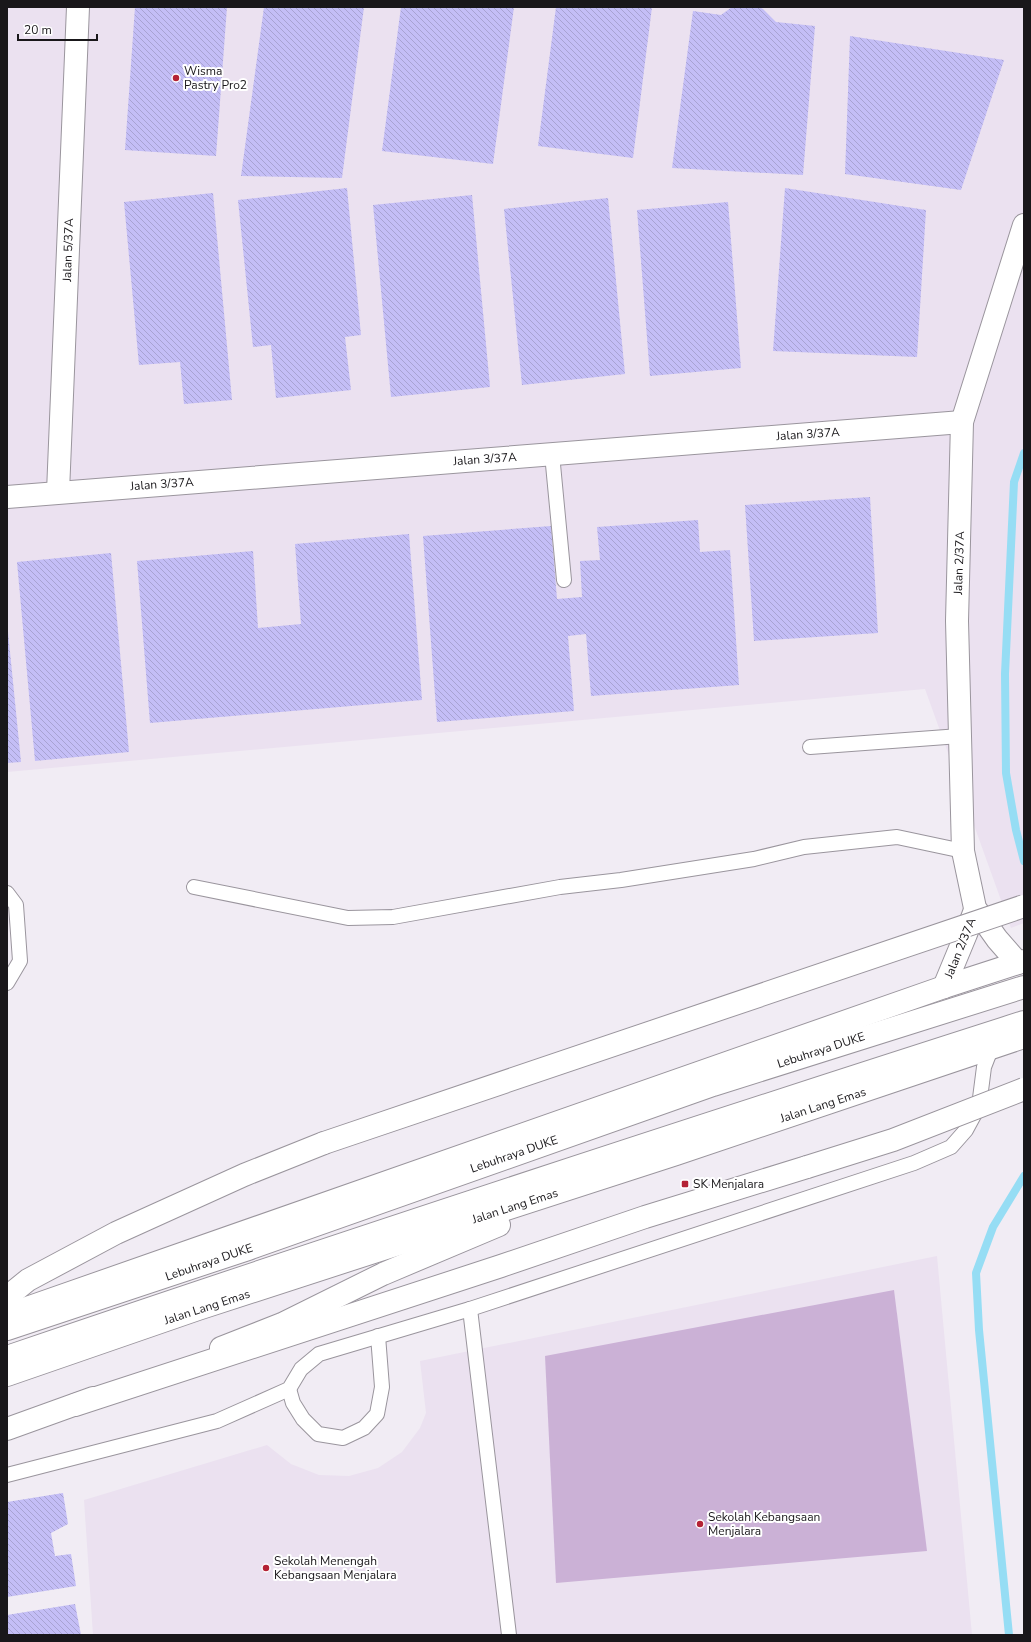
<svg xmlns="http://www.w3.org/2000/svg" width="1031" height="1642" viewBox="0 0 1031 1642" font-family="'Nunito Sans',sans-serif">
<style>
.built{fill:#ebe1f0}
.green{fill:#cbb1d6}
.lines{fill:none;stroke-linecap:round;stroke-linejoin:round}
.stream{stroke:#96ddf4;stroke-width:8}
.building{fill:url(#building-back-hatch)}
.service-casing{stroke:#9a959d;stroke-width:16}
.minor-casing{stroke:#9a959d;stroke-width:24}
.secondary-casing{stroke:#9a959d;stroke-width:24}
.motorway-casing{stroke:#9a959d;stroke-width:24}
.service{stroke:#fff;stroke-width:14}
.minor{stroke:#fff;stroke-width:22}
.secondary{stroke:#fff;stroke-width:22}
.motorway{stroke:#fff;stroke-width:22}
.motorway-bridge-casing{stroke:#9a959d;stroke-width:24;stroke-linecap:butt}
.motorway-bridge{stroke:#fff;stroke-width:22}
.poi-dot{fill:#b42235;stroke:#fff;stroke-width:1.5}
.labels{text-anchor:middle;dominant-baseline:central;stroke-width:4;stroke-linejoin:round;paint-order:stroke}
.poi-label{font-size:12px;fill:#19171a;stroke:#fff;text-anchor:start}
.street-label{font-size:12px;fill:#19171a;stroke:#fff}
</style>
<defs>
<pattern id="building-back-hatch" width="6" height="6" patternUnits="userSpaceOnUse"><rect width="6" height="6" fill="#c4bef6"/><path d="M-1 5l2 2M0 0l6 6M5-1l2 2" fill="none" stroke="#a8a3d2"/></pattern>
</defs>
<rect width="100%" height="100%" fill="#f1ecf4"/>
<g class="built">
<polygon points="7,7 1024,7 1024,923 1011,928 925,689 7,772"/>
<polygon points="937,1256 972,1635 93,1635 84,1500 267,1445 291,1464 319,1475 349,1476 378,1468 402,1452 420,1428 426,1413 420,1361"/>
</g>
<polygon class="green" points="894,1290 927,1551 556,1583 545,1356"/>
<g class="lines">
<g class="stream">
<polyline points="1024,453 1014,482 1005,674 1006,773 1016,830 1024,861"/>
<polyline points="1009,1635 979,1330 976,1273 993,1227 1024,1176"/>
</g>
</g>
<g class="building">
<polygon points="135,7 227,7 216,156 125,150"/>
<polygon points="264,7 364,7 342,178 241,176"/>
<polygon points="401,7 514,7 493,164 382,151"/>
<polygon points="556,7 652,7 633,158 538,146"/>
<polygon points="732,7 759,7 763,9 776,22 815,26 803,175 672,168 693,11 721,15"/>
<polygon points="850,36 1004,60 961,190 845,174"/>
<polygon points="347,188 361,335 345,337 351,390 276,398 271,345 253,347 238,200"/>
<polygon points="785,188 926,210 917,357 773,351"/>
<polygon points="213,193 232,400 184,404 180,362 139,365 124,202"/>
<polygon points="472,195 490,387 391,397 373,205"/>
<polygon points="608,198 625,374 522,385 504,209"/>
<polygon points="728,202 741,368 650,376 637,210"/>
<polygon points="870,497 878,633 754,641 745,505"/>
<polygon points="698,520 700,552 730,550 739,685 591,696 586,634 568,636 574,711 437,722 423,536 551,526 557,599 582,597 580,561 600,560 597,527"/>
<polygon points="409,534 422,700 150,723 137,561 253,551 258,628 301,624 295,544"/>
<polygon points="111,553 129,752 35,761 17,562"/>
<polygon points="7,622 21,762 7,763"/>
<polygon points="63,1493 68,1524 51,1533 55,1556 71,1554 76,1586 7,1597 7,1502"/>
<polygon points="75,1604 81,1635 7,1635 7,1615"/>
</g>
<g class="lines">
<defs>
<g id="service">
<polyline points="552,454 564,580"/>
<polyline points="810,747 960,736"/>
<polyline points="194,887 348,918 393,917 560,887 621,880 754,859 804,847 897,837 963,851"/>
<polyline points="7,893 16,905 20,961 7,983"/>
<polyline points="289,1389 293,1403 303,1419 318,1434 343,1438 364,1428 377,1414 382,1387 378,1336"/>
<polyline points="7,1475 217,1421 289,1389 301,1369 319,1354 470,1309"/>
<polyline points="509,1635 470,1309 914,1163 951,1147 966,1130 979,1106 984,1067 991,1049"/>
</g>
<g id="minor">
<polyline points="58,492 78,7"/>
<polyline points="7,497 962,422"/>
<polyline points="1018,963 997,939 975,908 963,851 957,621 962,422 1024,225"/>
<polyline points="944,987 966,934 975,910"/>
</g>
<g id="secondary">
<polyline points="7,1315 944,987 1024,961"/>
<polyline points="221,1348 282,1324 383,1274 499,1225"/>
<polyline points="7,1375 198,1309 676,1154 1024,1037"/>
<polyline points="7,1429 93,1398"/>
</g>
<g id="motorway">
<polyline points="7,1297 28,1280 116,1233 244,1175 324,1143"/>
<polyline points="7,1329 248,1249 713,1085 1024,987"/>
<path d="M7 1357C345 1242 684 1131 1024 1022"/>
<polyline points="75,1405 501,1266 645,1217 807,1167"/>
</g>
</defs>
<use href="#service" class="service-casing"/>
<use href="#minor" class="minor-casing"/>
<use href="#secondary" class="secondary-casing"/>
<use href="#motorway" class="motorway-casing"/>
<use href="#service" class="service"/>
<use href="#minor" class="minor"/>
<use href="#secondary" class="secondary"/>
<use href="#motorway" class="motorway"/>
<defs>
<g id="motorway-bridge">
<polyline points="324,1143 1024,906"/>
<polyline points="807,1167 893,1140 1024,1089"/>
</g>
</defs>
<use href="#motorway-bridge" class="motorway-bridge-casing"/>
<use href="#motorway-bridge" class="motorway-bridge"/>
</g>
<g class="poi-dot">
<circle cx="176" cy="78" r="4"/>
<rect x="681" y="1180" width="8" height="8" rx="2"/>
<circle cx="700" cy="1524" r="4"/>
<circle cx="266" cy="1568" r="4"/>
</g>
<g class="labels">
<g class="poi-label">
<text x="184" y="71">Wisma<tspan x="184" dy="14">Pastry Pro2</tspan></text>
<text x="693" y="1184">SK Menjalara</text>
<text x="708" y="1517">Sekolah Kebangsaan<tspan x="708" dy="14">Menjalara</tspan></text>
<text x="274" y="1561">Sekolah Menengah<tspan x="274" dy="14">Kebangsaan Menjalara</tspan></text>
</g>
<g class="street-label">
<text transform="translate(68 250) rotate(-88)">Jalan 5/37A</text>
<text transform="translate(808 434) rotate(-4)">Jalan 3/37A</text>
<text transform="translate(485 459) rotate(-4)">Jalan 3/37A</text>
<text transform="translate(162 484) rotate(-4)">Jalan 3/37A</text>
<text transform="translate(959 563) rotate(-88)">Jalan 2/37A</text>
<text transform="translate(960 948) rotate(-68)">Jalan 2/37A</text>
<text transform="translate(821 1050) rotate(-18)">Lebuhraya DUKE</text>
<text transform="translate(823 1105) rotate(-18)">Jalan Lang Emas</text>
<text transform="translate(514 1154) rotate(-19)">Lebuhraya DUKE</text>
<text transform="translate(515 1206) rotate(-18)">Jalan Lang Emas</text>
<text transform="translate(209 1262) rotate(-19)">Lebuhraya DUKE</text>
<text transform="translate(207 1307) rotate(-18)">Jalan Lang Emas</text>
</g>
</g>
<rect width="1031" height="1642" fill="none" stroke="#19171a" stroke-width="16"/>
<path d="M18 34v6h79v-6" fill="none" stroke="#19171a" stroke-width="2"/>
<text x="24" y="34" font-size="12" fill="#19171a" stroke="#ffffff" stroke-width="3" paint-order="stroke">20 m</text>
</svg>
